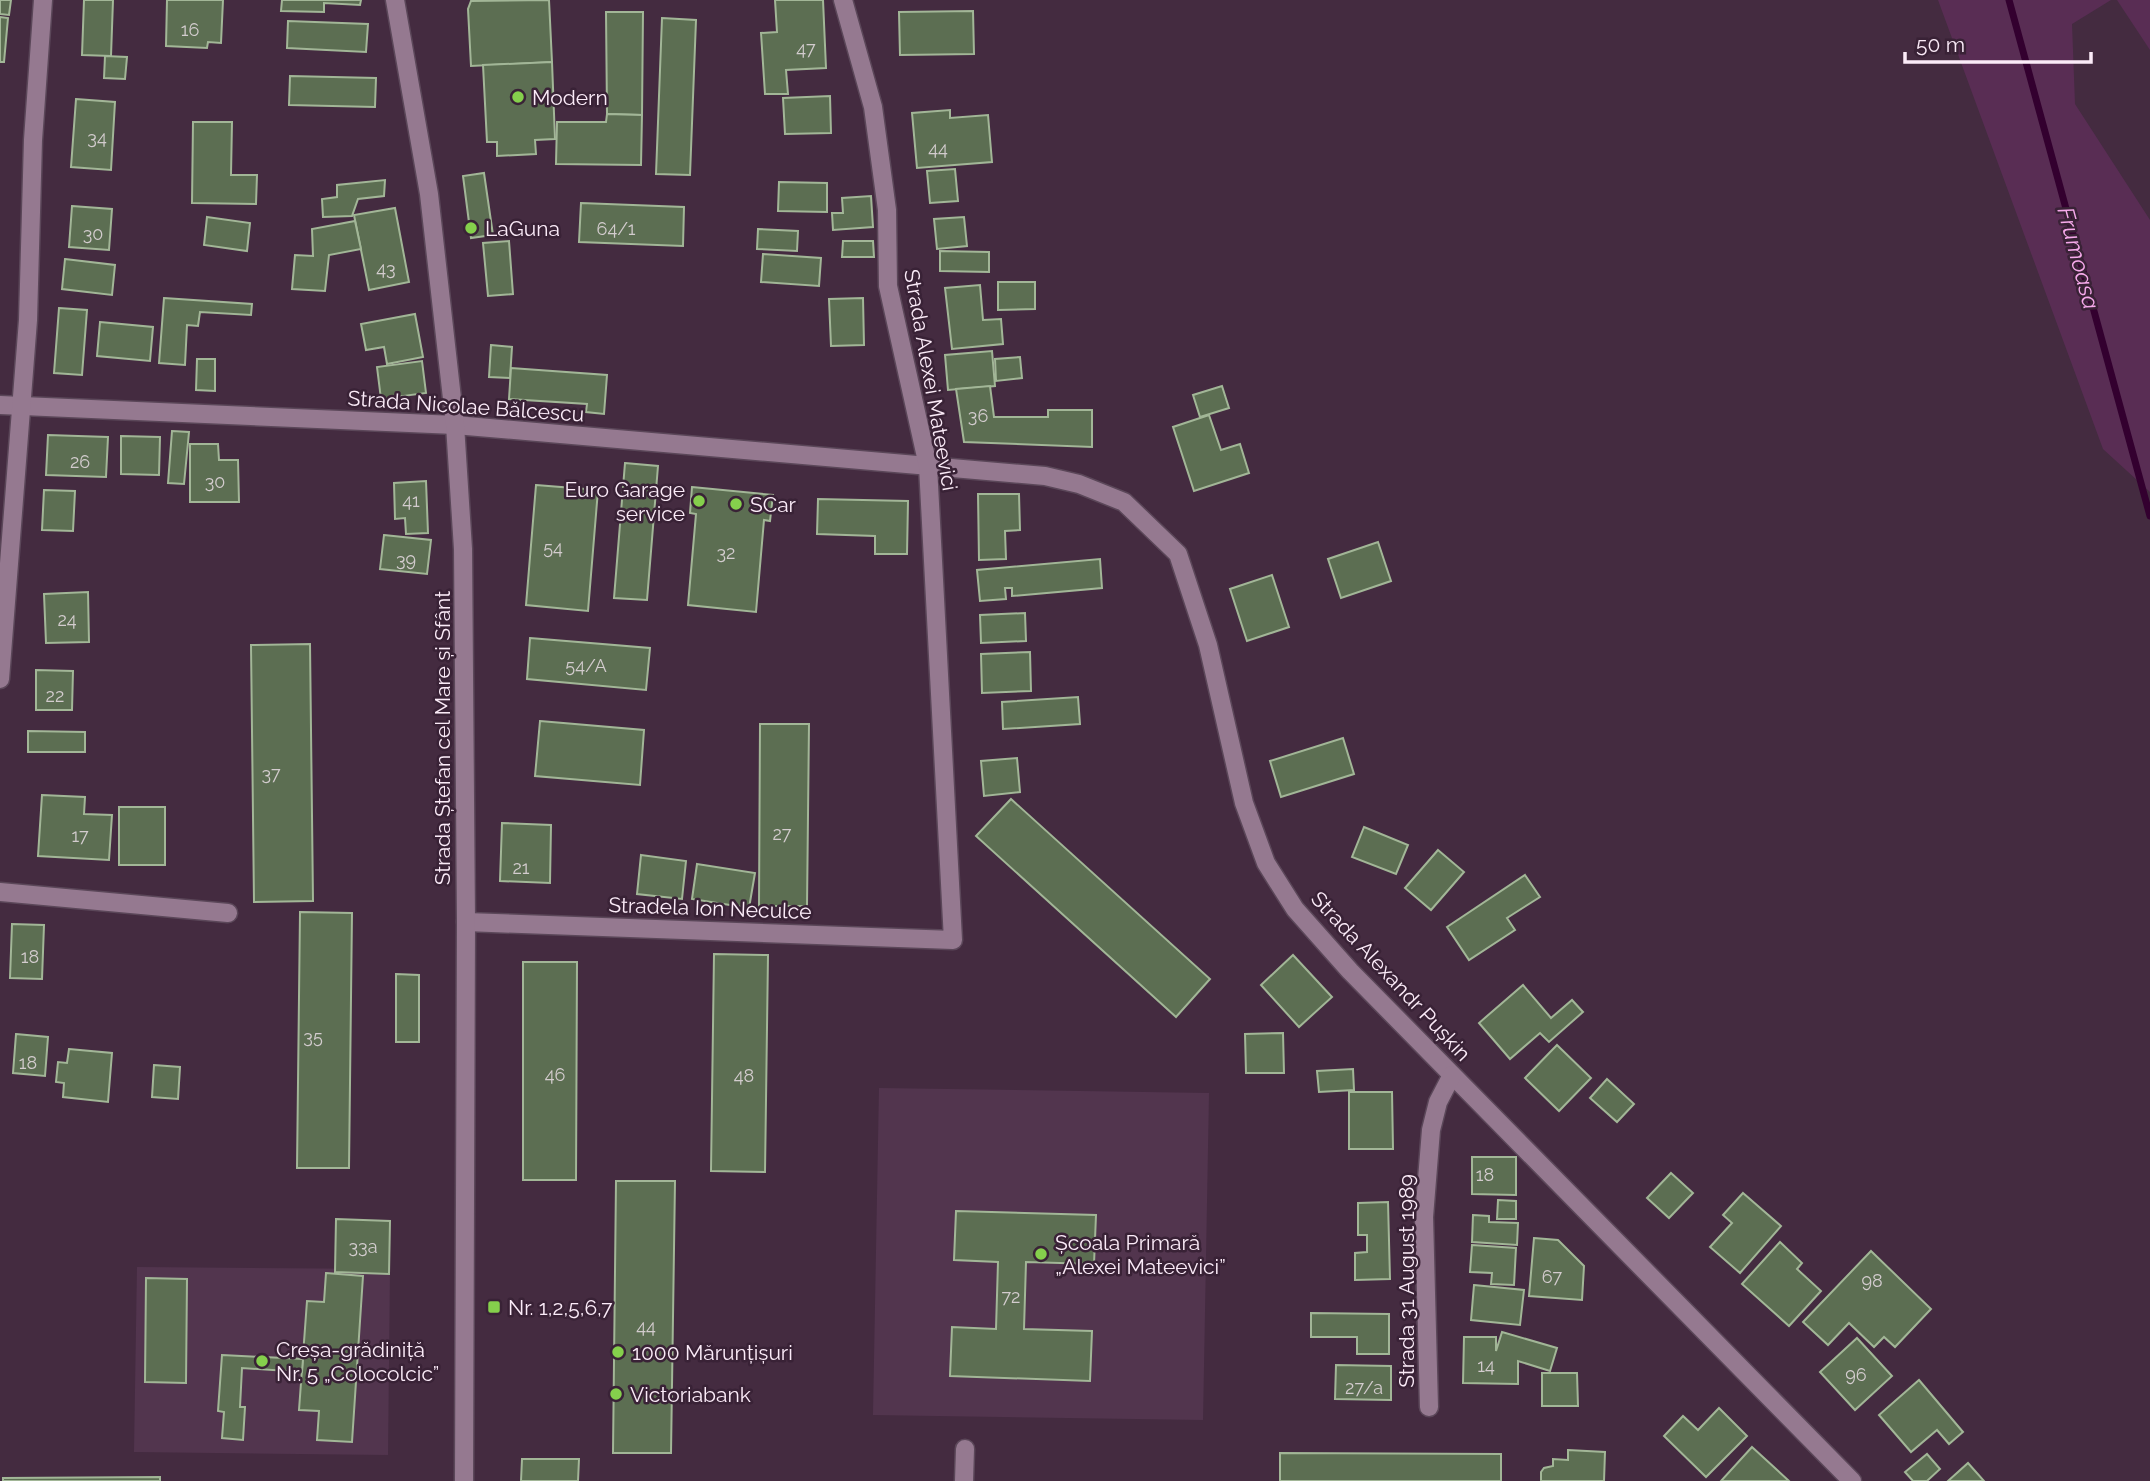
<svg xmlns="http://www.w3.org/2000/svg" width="2150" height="1481" viewBox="0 0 2150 1481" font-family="Raleway,sans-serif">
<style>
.built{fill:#52354e}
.green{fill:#592d54}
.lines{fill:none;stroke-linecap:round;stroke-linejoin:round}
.stream{stroke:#33002f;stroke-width:7}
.building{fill:#5c6e52;stroke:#a2b697;stroke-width:2}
.minor-casing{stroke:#5b4759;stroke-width:21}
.secondary-casing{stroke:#5b4759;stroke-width:21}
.minor{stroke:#957990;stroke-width:18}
.secondary{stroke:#957990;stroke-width:18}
.poi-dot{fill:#85cf4c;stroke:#392236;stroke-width:2.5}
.labels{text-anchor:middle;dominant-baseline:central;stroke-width:5;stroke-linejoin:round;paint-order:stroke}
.number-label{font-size:18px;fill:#d3ccce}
.poi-label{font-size:21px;fill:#fbebf8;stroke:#392236;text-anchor:start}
.street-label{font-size:21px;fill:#fbebf8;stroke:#392236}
.water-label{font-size:23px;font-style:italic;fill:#f6a9eb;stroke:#392236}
</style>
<rect width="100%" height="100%" fill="#442b40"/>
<g class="built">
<polygon points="879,1088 1209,1093 1203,1420 873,1415"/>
<polygon points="137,1267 390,1269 388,1455 134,1452"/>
</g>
<g class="green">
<polygon points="1938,0 2111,0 2072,24 2075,104 2150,220 2150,492 2103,449"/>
<polygon points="2117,0 2150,0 2150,50"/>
</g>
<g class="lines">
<polyline class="stream" points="2009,0 2150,516"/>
</g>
<g class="building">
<polygon points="0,0 11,0 9,15 0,14"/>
<polygon points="84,0 113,0 111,56 82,55"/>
<polygon points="167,0 223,0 221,43 208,42 207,48 166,46"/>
<polygon points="282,0 361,0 360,5 324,3 324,12 281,11"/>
<polygon points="549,0 552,62 471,66 468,9 471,1"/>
<polygon points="775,0 823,0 826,68 786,70 788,94 765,94 761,33 777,32"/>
<polygon points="973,11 974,54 900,55 899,12"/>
<polygon points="606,12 643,12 642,115 607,114"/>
<polygon points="0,17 8,18 4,62 0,62"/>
<polygon points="662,18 696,20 690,175 656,174"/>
<polygon points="288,21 368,24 366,52 287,48"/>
<polygon points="105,56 127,57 125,79 104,78"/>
<polygon points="552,62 555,139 535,140 536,154 497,156 497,142 487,142 483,65"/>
<polygon points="290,76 376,78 375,107 289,105"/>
<polygon points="830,96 831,133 785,134 783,98"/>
<polygon points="76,99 115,102 111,170 71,167"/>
<polygon points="950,110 950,118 988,115 992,162 917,168 912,113"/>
<polygon points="607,114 642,115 641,165 556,164 557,122 606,122"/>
<polygon points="193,122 232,122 231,175 257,175 256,204 192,203"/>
<polygon points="955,169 958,201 930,203 927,171"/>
<polygon points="484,173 493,235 471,238 463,176"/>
<polygon points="385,180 384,196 358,199 352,216 323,217 322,199 337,197 337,185"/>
<polygon points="779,182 827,183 827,212 778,211"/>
<polygon points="871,196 873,227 833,230 832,213 843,213 842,198"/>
<polygon points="581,203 684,207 683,246 579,242"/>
<polygon points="72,206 112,209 109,250 69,247"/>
<polygon points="395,208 409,282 369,290 354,215"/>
<polygon points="207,217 250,223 247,251 204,245"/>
<polygon points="964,217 967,246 937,249 934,219"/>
<polygon points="355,221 361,249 329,255 325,291 292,289 295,255 313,256 312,229"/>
<polygon points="758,229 798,231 797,251 757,249"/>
<polygon points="509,241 513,294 488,296 483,243"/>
<polygon points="843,241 873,241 874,257 842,257"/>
<polygon points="940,251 989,252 989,272 940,271"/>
<polygon points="763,254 821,258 819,286 761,282"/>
<polygon points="65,259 115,265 112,295 62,289"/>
<polygon points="998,282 1035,282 1035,309 998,310"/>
<polygon points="980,285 983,320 1001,319 1003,344 952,349 945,288"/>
<polygon points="164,298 252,304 251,315 200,312 198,326 187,325 185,365 159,363"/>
<polygon points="863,298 864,345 831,346 829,299"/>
<polygon points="59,308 87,310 82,375 54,373"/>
<polygon points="415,314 423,357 387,364 384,347 366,350 361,324"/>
<polygon points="100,322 153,327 150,361 97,356"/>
<polygon points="491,345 512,347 510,378 489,377"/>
<polygon points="992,351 995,386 948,390 945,355"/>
<polygon points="1020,357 1022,378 996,381 995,359"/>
<polygon points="197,359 215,359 215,391 196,390"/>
<polygon points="422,361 426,393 381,399 377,367"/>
<polygon points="511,368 607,375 604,414 586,412 587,404 509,399"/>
<polygon points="990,386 994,417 1048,417 1048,410 1092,410 1092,447 964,442 956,389"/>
<polygon points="1222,386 1229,408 1200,417 1193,395"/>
<polygon points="1209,415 1221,450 1240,444 1249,473 1194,491 1173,427"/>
<polygon points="172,431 189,432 184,484 168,483"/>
<polygon points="48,435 108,437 106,477 46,475"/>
<polygon points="121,436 160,437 159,475 121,474"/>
<polygon points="190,444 218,444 219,460 238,460 239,502 190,502"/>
<polygon points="625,463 658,466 647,600 614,598"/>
<polygon points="426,481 428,533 406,534 405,518 395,519 394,483"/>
<polygon points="536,485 598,490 588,611 526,605"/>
<polygon points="692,487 773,495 770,521 764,520 756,612 688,605 696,514 690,513"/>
<polygon points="44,490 75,491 73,531 42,530"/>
<polygon points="978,494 1019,494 1020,530 1005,531 1006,559 979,560"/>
<polygon points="818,499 908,501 907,554 875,554 875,536 817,534"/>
<polygon points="384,535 431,540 427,574 380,569"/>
<polygon points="1378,542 1391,581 1341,598 1328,559"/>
<polygon points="1100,559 1102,588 1012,596 1012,588 1005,588 1006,599 980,601 977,570"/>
<polygon points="1272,575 1289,627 1247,641 1230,589"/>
<polygon points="88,592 89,642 46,643 44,594"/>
<polygon points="1025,613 1026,641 981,643 980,615"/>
<polygon points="530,638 650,648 646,690 527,679"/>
<polygon points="310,644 313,901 254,902 251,645"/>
<polygon points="1030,652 1031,691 982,693 981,654"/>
<polygon points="36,670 73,671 72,710 36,710"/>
<polygon points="1078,697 1080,724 1003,729 1002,702"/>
<polygon points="540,721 644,730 640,785 535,776"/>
<polygon points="760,724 809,724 807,906 759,906"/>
<polygon points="28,731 85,732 85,752 28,752"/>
<polygon points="1343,738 1354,774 1281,797 1270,761"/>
<polygon points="1017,758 1020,792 984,796 981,761"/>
<polygon points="42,795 85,797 84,814 112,815 109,860 38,856"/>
<polygon points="1011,799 1210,979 1176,1017 976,836"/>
<rect x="119" y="807" width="46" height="58"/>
<polygon points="502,823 551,825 550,883 500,881"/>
<polygon points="1364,827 1408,845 1396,874 1352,857"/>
<polygon points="1438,850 1464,872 1431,910 1405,888"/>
<polygon points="641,855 686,861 682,899 637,894"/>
<polygon points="697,864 755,873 749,908 692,899"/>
<polygon points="1525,875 1540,897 1507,918 1515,930 1469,960 1447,927"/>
<polygon points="300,912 352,913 349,1168 297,1168"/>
<polygon points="12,924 44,925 42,979 10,978"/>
<polygon points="714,954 768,955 765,1172 711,1171"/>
<polygon points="1293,955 1332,997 1299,1027 1261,985"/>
<polygon points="523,962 577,962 576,1180 523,1180"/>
<polygon points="396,974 419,975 419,1042 396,1042"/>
<polygon points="1523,985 1551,1018 1572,1000 1583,1012 1549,1042 1540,1033 1510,1059 1479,1023"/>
<polygon points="1283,1033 1284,1073 1246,1073 1245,1034"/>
<polygon points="16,1034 48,1037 45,1076 13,1073"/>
<polygon points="1557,1045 1591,1078 1559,1111 1525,1078"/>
<polygon points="69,1049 112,1053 108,1102 63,1097 64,1083 56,1082 58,1062 67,1063"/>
<polygon points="154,1065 180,1067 178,1099 152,1097"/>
<polygon points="1353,1069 1354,1090 1319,1092 1317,1071"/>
<polygon points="1607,1079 1634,1104 1617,1122 1590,1098"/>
<polygon points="1349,1092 1392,1092 1393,1149 1349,1149"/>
<polygon points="1472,1157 1516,1157 1516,1195 1472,1194"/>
<polygon points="1671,1173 1693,1193 1669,1218 1647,1198"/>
<polygon points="616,1181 675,1181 671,1453 613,1453"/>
<polygon points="1743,1193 1781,1226 1740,1273 1710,1247 1732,1223 1723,1215"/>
<polygon points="1498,1200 1516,1201 1516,1219 1497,1219"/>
<polygon points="1388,1202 1390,1279 1355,1280 1355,1253 1367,1252 1367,1235 1358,1235 1358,1203"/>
<polygon points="956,1211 1096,1215 1094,1264 1026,1262 1024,1329 1092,1331 1090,1381 950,1376 952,1327 996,1329 998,1262 954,1260"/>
<polygon points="1473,1215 1489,1216 1489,1222 1518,1223 1517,1245 1472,1242"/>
<polygon points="336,1219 390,1221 389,1274 335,1272"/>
<polygon points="1534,1238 1558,1240 1584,1266 1582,1300 1529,1296"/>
<polygon points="1780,1242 1802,1263 1797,1269 1821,1291 1789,1326 1742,1284"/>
<polygon points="1472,1245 1516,1248 1514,1285 1491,1284 1492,1273 1470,1272"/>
<polygon points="1871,1251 1931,1309 1895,1347 1884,1337 1874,1347 1849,1323 1828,1345 1803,1322"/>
<polygon points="326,1273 363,1276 352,1442 317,1440 319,1411 299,1410 307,1301 324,1302"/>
<polygon points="146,1278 187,1279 186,1383 145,1382"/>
<polygon points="1474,1285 1524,1290 1520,1325 1471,1320"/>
<polygon points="1311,1313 1389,1314 1389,1354 1357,1354 1357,1337 1311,1337"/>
<polygon points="1502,1332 1557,1348 1550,1371 1518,1361 1518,1384 1463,1383 1464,1337 1496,1337 1496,1351"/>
<polygon points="1857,1338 1892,1376 1855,1410 1820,1372"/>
<polygon points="222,1355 303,1359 302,1372 242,1368 240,1407 245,1407 243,1440 222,1438 224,1412 218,1411"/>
<polygon points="1336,1365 1391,1366 1391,1400 1335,1399"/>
<polygon points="1542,1373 1577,1373 1578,1406 1542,1406"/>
<polygon points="1919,1380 1963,1432 1949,1444 1937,1430 1911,1452 1879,1415"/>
<polygon points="1719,1408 1747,1436 1706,1477 1664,1436 1683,1416 1698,1430"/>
<polygon points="1752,1447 1789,1481 1721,1481"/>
<polygon points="1568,1450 1605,1452 1604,1481 1541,1481 1541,1472 1544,1468 1553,1466 1553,1459 1568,1460"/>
<polygon points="1280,1453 1501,1454 1501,1481 1280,1481"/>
<polygon points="1927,1454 1940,1469 1927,1481 1913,1481 1905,1472"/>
<polygon points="522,1459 579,1459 578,1481 521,1481"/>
<polygon points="1968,1463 1984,1481 1948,1481"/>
<polygon points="160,1477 160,1481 3,1481 3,1478"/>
</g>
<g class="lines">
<defs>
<g id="minor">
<polyline points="0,405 455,425 1045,476 1079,484 1124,502 1178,554 1208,645 1244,803 1266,863 1295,909 1350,971 1852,1481"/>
<polyline points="0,679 28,320 33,140 43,0"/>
<polyline points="0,892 228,913"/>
<polyline points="466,922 953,940 928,466 888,286 887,210 873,107 843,0"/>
<polyline points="1429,1407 1424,1217 1431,1130 1438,1102 1452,1075"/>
<polyline points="964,1481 965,1449"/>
</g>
<polyline id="secondary" points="395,0 429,194 455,425 463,549 466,922 464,1481"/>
</defs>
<use href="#minor" class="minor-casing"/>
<use href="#secondary" class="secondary-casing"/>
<use href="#minor" class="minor"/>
<use href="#secondary" class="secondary"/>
</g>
<g class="poi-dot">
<circle cx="518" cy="97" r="7"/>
<circle cx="471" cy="228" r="7"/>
<circle cx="699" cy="501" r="7"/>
<circle cx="736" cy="504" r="7"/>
<circle cx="1041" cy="1254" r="7"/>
<rect x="487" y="1300" width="14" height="14" rx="3.5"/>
<circle cx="618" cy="1352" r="7"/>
<circle cx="262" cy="1361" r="7"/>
<circle cx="616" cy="1394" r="7"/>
</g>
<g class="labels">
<g class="number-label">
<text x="190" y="29">16</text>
<text x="806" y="48">47</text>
<text x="97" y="137">34</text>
<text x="938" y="148">44</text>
<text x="616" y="228">64/1</text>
<text x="93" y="233">30</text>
<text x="386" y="268">43</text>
<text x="978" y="415">36</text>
<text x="80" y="461">26</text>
<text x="215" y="481">30</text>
<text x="411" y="500">41</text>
<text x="553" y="547">54</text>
<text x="726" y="552">32</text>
<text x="406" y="559">39</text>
<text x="67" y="619">24</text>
<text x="586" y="665">54/A</text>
<text x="55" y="695">22</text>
<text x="271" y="773">37</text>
<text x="782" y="833">27</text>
<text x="80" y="835">17</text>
<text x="521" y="867">21</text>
<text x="30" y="956">18</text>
<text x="313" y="1036">35</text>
<text x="28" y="1062">18</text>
<text x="555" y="1074">46</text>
<text x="744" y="1075">48</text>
<text x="1485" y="1174">18</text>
<text x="363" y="1246">33a</text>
<text x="1552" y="1276">67</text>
<text x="1872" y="1280">98</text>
<text x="1011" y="1296">72</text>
<text x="646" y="1326">44</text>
<text x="1486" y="1365">14</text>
<text x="1856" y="1374">96</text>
<text x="1364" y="1387">27/a</text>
</g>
<g class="poi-label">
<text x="532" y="97">Modern</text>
<text x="485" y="228">LaGuna</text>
<text x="685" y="489" text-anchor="end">Euro Garage<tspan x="685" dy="24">service</tspan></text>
<text x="750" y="504">SCar</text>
<text x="1055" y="1242">Școala Primară<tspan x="1055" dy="24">„Alexei Mateevici”</tspan></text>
<text x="508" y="1307">Nr. 1,2,5,6,7</text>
<text x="276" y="1349">Creșa-grădiniță<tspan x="276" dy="24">Nr. 5 „Colocolcic”</tspan></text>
<text x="632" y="1352">1000 Mărunțișuri</text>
<text x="630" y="1394">Victoriabank</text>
</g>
<g class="street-label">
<text transform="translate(931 380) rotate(80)">Strada Alexei Mateevici</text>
<text transform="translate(466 406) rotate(4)">Strada Nicolae Bălcescu</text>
<text transform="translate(442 738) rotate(-90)">Strada Ștefan cel Mare și Sfânt</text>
<text transform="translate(710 908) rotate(2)">Stradela Ion Neculce</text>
<text transform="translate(1391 976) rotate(47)">Strada Alexandr Pușkin</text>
<text transform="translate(1406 1281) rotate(-90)">Strada 31 August 1989</text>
</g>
<g class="water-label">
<text transform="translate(2079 258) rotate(75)">Frumoasa</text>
</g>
</g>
<path d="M1905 52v10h186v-10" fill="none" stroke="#fbebf8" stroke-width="3.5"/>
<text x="1916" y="52" font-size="21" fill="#fbebf8" stroke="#392236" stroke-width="5" paint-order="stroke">50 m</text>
</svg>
